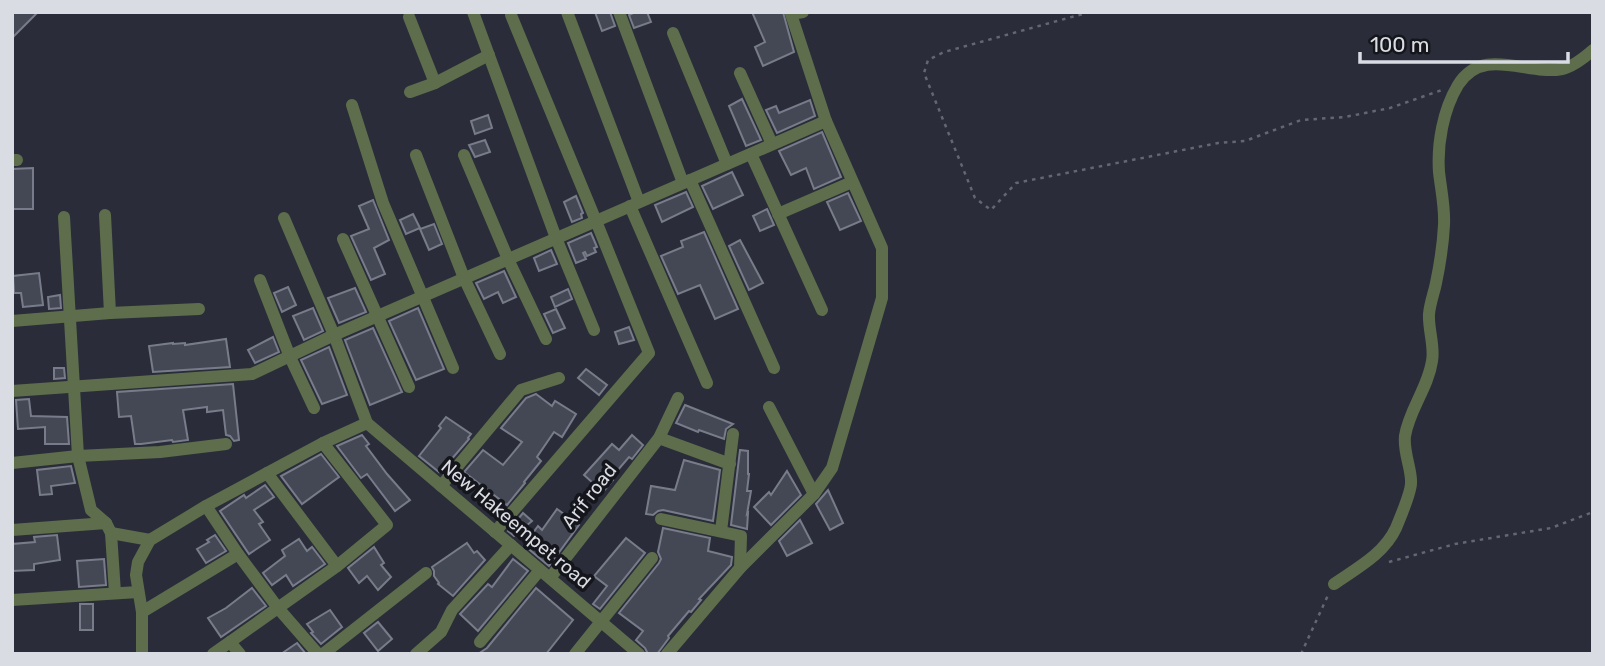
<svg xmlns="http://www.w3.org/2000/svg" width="1605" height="666" viewBox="0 0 1605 666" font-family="Rubik,sans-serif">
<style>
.building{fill:#444854;stroke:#787c8a;stroke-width:2}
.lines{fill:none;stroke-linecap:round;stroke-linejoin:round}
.path{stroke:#646772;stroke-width:2.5;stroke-dasharray:3.5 5;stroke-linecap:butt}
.street{stroke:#5e6e4c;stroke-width:12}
.labels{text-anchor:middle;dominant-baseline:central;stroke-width:7;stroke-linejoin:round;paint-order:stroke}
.street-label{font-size:19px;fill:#dadce4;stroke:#14161b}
</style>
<rect width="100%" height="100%" fill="#2a2d39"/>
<g class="building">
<polygon points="12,12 38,12 12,38"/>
<polygon points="595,12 610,12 615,26 602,31"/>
<polygon points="635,12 647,12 651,22 634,28 629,15"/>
<polygon points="752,12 783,12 794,52 763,66 755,47 765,42"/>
<polygon points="742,99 761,140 746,146 729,106"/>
<polygon points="810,100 815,116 777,133 766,110 776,106 779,113"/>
<polygon points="488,115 492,128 475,134 471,121"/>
<polygon points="822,132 841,177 814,189 806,168 791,175 779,151"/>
<polygon points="485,140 490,152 475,157 469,145"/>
<polygon points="33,168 33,209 12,209 12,169"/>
<polygon points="732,172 743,195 713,209 702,186"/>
<polygon points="686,192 693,207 662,222 655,205"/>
<polygon points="848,193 861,221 840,230 827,202"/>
<polygon points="576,196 583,213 581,214 582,218 572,222 564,202"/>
<polygon points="373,200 389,240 374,248 385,274 371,280 351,236 369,229 359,206"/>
<polygon points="767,209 774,225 760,231 753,216"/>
<polygon points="413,214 420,228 406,234 400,220"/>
<polygon points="434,224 442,244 429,250 420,229"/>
<polygon points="704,232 738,309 715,319 700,285 678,294 661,256 683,247 681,241"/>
<polygon points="591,233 597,247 594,248 596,252 587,256 585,252 583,253 586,259 576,263 568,243"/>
<polygon points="740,240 763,283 749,290 729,246"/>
<polygon points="551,250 557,264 539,271 534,258"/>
<polygon points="504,271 516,297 503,303 498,292 484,299 476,283"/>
<polygon points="39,273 43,305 23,307 21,293 14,293 13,276"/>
<polygon points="288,287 296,305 282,312 274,293"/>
<polygon points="355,288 366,312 339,323 328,298"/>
<polygon points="568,289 572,299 555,307 551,297"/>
<polygon points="60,295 61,308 49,309 48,297"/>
<polygon points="313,308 323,331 304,340 293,316"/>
<polygon points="418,308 444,369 416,380 389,321"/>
<polygon points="556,309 565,328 553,333 544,314"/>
<polygon points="629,327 634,340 619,344 615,332"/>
<polygon points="373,328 402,392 370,405 345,340"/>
<polygon points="273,337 279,352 255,363 248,350"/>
<polygon points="226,339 230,367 153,372 149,346 173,343 173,344 185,343 185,345"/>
<polygon points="329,347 347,395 322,404 301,360"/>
<polygon points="54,368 64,368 65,378 54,379"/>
<polygon points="586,369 607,385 599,395 578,378"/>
<polygon points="233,384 239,440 234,441 230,436 226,435 223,410 207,412 207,407 183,410 188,440 173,442 172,440 141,444 135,444 131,416 119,417 117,392"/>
<polygon points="536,394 552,406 555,401 576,414 562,437 554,432 537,457 541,461 524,482 525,483 507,505 464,472 483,450 503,465 522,442 501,428 526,398"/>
<polygon points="29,399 31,416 67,417 69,444 45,444 45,427 18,429 16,400"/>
<polygon points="685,405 733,424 726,429 724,439 699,430 698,432 676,423"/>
<polygon points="446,417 471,434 468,438 469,439 450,461 448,460 439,472 419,456 441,428 439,426"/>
<polygon points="362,435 369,444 366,446 387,474 410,500 395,511 367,474 361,478 337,446"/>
<polygon points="632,435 643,445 632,459 629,457 611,478 613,480 603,492 584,475 612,444 619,450"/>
<polygon points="740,450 748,451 748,474 749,474 747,491 751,491 747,514 748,513 747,529 731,525"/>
<polygon points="321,454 339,477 302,504 281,476"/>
<polygon points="684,460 720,470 713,521 663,510 658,511 653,515 646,514 651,486 675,490"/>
<polygon points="71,466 75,483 51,486 52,494 40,495 37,470"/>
<polygon points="787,471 801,495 771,525 754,507 769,492 771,495"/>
<polygon points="265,485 274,497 254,510 263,522 259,524 270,540 249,554 220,511 244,495 246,498"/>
<polygon points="828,490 843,523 830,530 816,504"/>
<polygon points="557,509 579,525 549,566 524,545 538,526 542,530"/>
<polygon points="523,513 532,521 514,536 508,531"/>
<polygon points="800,520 812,543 787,556 779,541"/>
<polygon points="663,528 710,538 708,551 732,557 731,565 699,599 701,600 691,612 689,611 668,636 669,638 657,654 648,654 645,648 636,640 643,631 619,613 659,563 661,559 658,552"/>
<polygon points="57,535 60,560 34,564 34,570 12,571 12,544 35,542 34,537"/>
<polygon points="215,535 226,551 206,563 197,549 209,542 207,540"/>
<polygon points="626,538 645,553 600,609 593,604 607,586 594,576"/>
<polygon points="299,539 307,551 312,547 325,564 293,586 286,575 272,585 263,573 285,556 282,550"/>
<polygon points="467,543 474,553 477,551 485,560 453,596 438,584 439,583 434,576 434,571 432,567"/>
<polygon points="374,547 384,563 381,565 391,577 378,590 367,576 359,583 348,568"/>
<polygon points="104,559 106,585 79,587 77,561"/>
<polygon points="513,559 528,571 478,631 460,614 488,584 492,587"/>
<polygon points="252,588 266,606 221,637 208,618 226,608"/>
<polygon points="536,588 573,620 546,654 478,654 487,648"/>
<rect x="80" y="604" width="13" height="26"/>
<polygon points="330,610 342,627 321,644 311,633 313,632 307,624"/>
<polygon points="378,622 392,639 378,651 364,633"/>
<polygon points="297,643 306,654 281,654"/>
</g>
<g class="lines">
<g class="path">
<polyline points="1090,12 944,52 928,60 924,73 975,198 991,210 1016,183 1218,143 1245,141 1301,120 1345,117 1390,108 1442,90"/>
<polyline points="1389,562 1455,544 1551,528 1593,512"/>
<polyline points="1301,654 1329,593"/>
</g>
<g class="street">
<polyline points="473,12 556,238 594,330"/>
<polyline points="567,12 639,202"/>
<polyline points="619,12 683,183"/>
<polyline points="409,17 435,83"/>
<polyline points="673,33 727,164"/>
<polyline points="740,73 772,144"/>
<polyline points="410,92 435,83 489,55"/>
<polyline points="352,105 383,203 453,368"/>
<polyline points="751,154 822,310"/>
<polyline points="416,155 464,278 500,354"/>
<polyline points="464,155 508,259 546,339"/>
<polyline points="12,160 17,160"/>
<polyline points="690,180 774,368"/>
<polyline points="630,206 707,383"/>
<polyline points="778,214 852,182"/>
<polyline points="105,215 110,313"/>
<polyline points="64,217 78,456 91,510 106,523 111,533 115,593"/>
<polyline points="284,218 334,335 367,423 639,654"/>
<polyline points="343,239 409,387"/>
<polyline points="260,280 290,357 314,408"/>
<polyline points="12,321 110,313 199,309"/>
<polyline points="12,391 252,374 334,335 826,121"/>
<polyline points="769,407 814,494"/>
<polyline points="659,438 730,464"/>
<polyline points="12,463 78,456 160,452 226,444"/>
<polyline points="267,473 337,566"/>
<polyline points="441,486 521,390 559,378"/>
<polyline points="206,506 238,554 278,608 318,654"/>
<polyline points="661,519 741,536 740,568"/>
<polyline points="12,530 106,523"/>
<polyline points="721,531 733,434"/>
<polyline points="495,532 649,353 596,221 511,15"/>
<polyline points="111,533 150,540"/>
<polyline points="550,578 659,438 678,398"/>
<path d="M1334 584C1357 568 1384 554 1396 528 1400 518 1411 493 1411 483 1412 470 1403 452 1405 436 1409 410 1428 388 1432 361 1435 347 1428 329 1429 314 1430 303 1434 293 1436 283 1440 264 1443 244 1444 225 1445 207 1441 190 1439 172 1437 144 1443 110 1458 85 1483 45 1527 76 1562 69 1572 67 1585 57 1593 50"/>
<polyline points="12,600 138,592"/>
<polyline points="142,612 238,554"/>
<polyline points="230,642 240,654"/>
<polyline points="480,642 540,570"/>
<polyline points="142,654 142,612 136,575 138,562 150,540 206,506 323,443 367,423"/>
<polyline points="213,654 337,566 387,525 323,443"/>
<polyline points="323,654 426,573"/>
<polyline points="416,654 441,632 452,610 511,545"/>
<polyline points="575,654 652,558"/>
<polyline points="667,654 740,568 814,494 832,468 882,298 882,248 826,121 791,14 803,12"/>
</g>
</g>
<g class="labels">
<g class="street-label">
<text transform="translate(589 496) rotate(-52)">Arif road</text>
<text transform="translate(516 524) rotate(40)">New Hakeempet road</text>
</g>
</g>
<rect width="1605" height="666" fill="none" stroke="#dadce4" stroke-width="28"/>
<path d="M1360 52v10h208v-10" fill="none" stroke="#dadce4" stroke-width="3.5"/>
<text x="1370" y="52" font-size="21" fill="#dadce4" stroke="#14161b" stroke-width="5" paint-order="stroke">100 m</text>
</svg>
